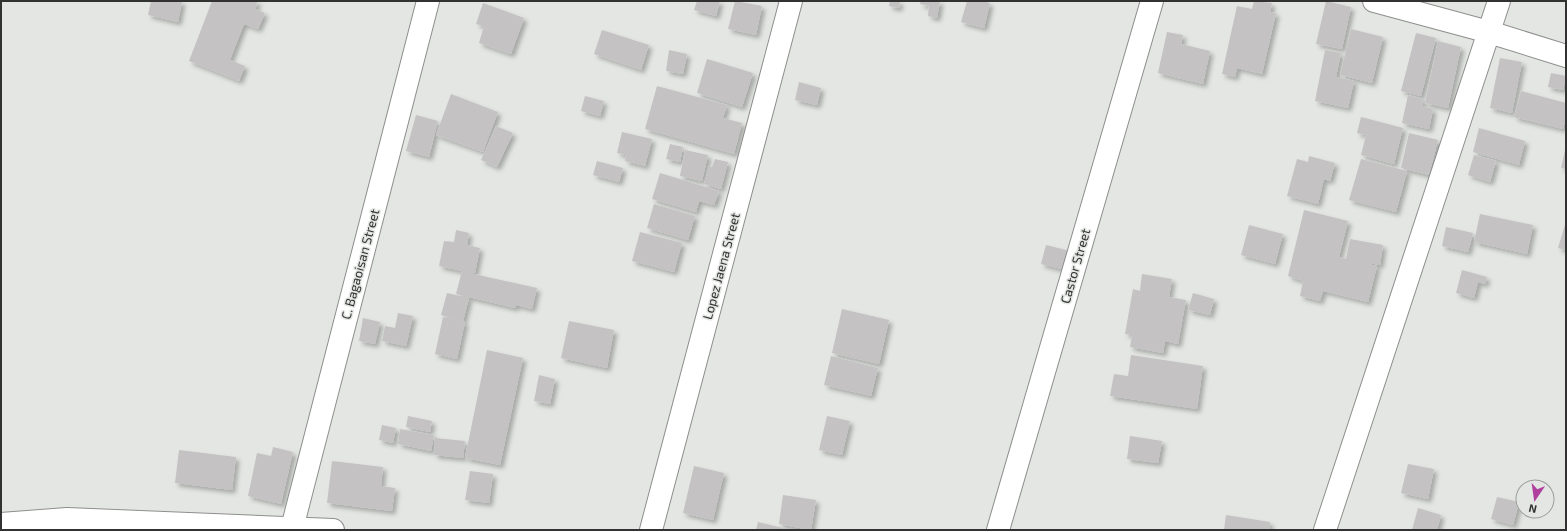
<svg xmlns="http://www.w3.org/2000/svg" width="1567" height="531" viewBox="0 0 1567 531" font-family="'Exo 2',sans-serif">
<style>
.building{fill:#c5c2c4;filter:url(#shadow)}
.lines{fill:none;stroke-linecap:round;stroke-linejoin:round}
.street-casing{stroke:#8d8f8c;stroke-width:24}
.secondary-casing{stroke:#8d8f8c;stroke-width:24}
.street{stroke:#fff;stroke-width:22}
.secondary{stroke:#fff;stroke-width:22}
.labels{text-anchor:middle;dominant-baseline:central;stroke-width:3;stroke-linejoin:round;paint-order:stroke}
.street-label{font-size:13px;fill:#313231;stroke:#e3e6e3}
</style>
<defs>
<filter id="shadow"><feDropShadow dx="3.5" dy="3.5" stdDeviation="2" flood-color="#0004"/></filter>
</defs>
<rect width="100%" height="100%" fill="#e3e6e3"/>
<g class="building">
<polygon points="151,1 182,1 178,22 148,15"/>
<polygon points="212,1 258,1 255,9 265,13 258,29 244,24 230,60 245,66 239,81 189,61"/>
<polygon points="697,1 720,1 716,16 694,10"/>
<polygon points="735,1 762,6 756,35 728,29"/>
<polygon points="890,1 900,1 899,8 889,6"/>
<polygon points="921,1 940,1 937,18 928,16 929,6 920,4"/>
<polygon points="967,1 982,1 990,3 984,28 961,22"/>
<polygon points="1254,1 1272,3 1270,12 1276,13 1262,74 1237,68 1235,77 1222,74 1237,6 1252,9"/>
<polygon points="1326,1 1351,7 1342,49 1316,44"/>
<polygon points="483,3 524,18 511,54 479,43 484,26 476,24"/>
<polygon points="1351,29 1383,37 1372,83 1340,75"/>
<polygon points="602,30 649,45 641,70 594,54"/>
<polygon points="1167,32 1183,35 1181,44 1210,51 1203,84 1158,73"/>
<polygon points="1416,33 1436,38 1421,96 1401,91"/>
<polygon points="1438,41 1461,47 1448,108 1425,103"/>
<polygon points="669,50 687,54 683,74 666,71"/>
<polygon points="1325,50 1341,53 1336,77 1354,81 1348,108 1315,101"/>
<polygon points="1500,58 1522,62 1512,113 1490,108"/>
<polygon points="707,59 753,73 742,107 697,93"/>
<polygon points="1551,73 1566,76 1563,90 1548,87"/>
<polygon points="799,82 821,88 817,105 795,100"/>
<polygon points="657,86 727,105 723,118 742,123 734,154 645,129"/>
<polygon points="1521,91 1566,103 1566,117 1563,129 1514,117"/>
<polygon points="451,94 498,112 483,152 436,135"/>
<polygon points="1408,95 1423,99 1422,106 1433,109 1429,129 1402,123"/>
<polygon points="585,96 604,101 600,116 581,111"/>
<polygon points="416,115 438,121 429,157 406,151"/>
<polygon points="1361,117 1403,128 1394,164 1361,155 1366,135 1357,133"/>
<polygon points="496,126 513,133 497,167 481,160"/>
<polygon points="1479,128 1525,141 1519,165 1473,152"/>
<polygon points="622,132 652,139 645,166 625,161 626,155 617,153"/>
<polygon points="1409,133 1438,140 1429,175 1401,168"/>
<polygon points="670,144 683,147 680,162 666,159"/>
<polygon points="685,150 708,155 702,181 680,176"/>
<polygon points="1565,150 1566,150 1566,169 1561,168"/>
<polygon points="1474,155 1496,161 1490,182 1468,175"/>
<polygon points="1309,156 1335,163 1330,181 1324,179 1318,204 1287,196 1297,159 1308,162"/>
<polygon points="715,159 728,162 721,189 704,184 709,166 712,167"/>
<polygon points="1361,159 1407,171 1396,212 1349,200"/>
<polygon points="597,161 623,168 619,182 593,175"/>
<polygon points="660,173 719,191 714,205 699,201 696,212 652,199"/>
<polygon points="654,204 695,216 688,240 647,228"/>
<polygon points="1304,210 1348,221 1339,257 1346,259 1350,239 1383,245 1380,265 1349,260 1377,266 1368,302 1323,291 1320,301 1300,296 1303,281 1288,276"/>
<polygon points="1480,214 1533,225 1527,254 1474,242"/>
<polygon points="1566,221 1566,250 1558,248"/>
<polygon points="1249,225 1283,234 1275,264 1241,255"/>
<polygon points="1446,227 1473,233 1468,252 1442,246"/>
<polygon points="456,230 469,233 467,245 480,248 475,273 465,272 537,288 532,309 516,305 515,308 456,294 462,271 439,266 444,241 454,242"/>
<polygon points="640,232 682,243 674,272 632,261"/>
<polygon points="1046,245 1074,252 1070,271 1041,264"/>
<polygon points="1462,270 1487,277 1485,284 1478,282 1474,298 1456,293"/>
<polygon points="1142,274 1172,279 1169,297 1186,300 1178,344 1165,341 1163,353 1130,347 1132,335 1125,334 1133,289 1140,291"/>
<polygon points="447,293 469,298 463,321 441,315"/>
<polygon points="1193,293 1214,299 1210,315 1188,310"/>
<polygon points="842,309 889,320 879,364 832,353"/>
<polygon points="398,313 413,316 406,346 382,341 385,326 395,328"/>
<polygon points="443,317 465,322 457,359 435,354"/>
<polygon points="363,318 380,322 375,344 359,341"/>
<polygon points="569,321 614,330 607,368 561,358"/>
<polygon points="487,350 523,358 500,465 465,458"/>
<polygon points="1131,355 1203,366 1197,409 1110,396 1114,374 1128,376"/>
<polygon points="831,356 878,368 871,396 824,385"/>
<polygon points="539,375 555,379 550,404 534,401"/>
<polygon points="408,416 432,421 430,432 406,427"/>
<polygon points="827,416 850,421 842,455 819,450"/>
<polygon points="382,425 396,428 393,443 379,440"/>
<polygon points="400,429 434,435 431,451 398,444"/>
<polygon points="1130,436 1162,441 1158,463 1127,459"/>
<polygon points="435,438 465,441 463,458 434,455"/>
<polygon points="273,447 293,452 281,504 248,496 257,453 271,456"/>
<polygon points="179,450 236,457 232,490 175,483"/>
<polygon points="332,461 383,467 381,486 395,488 392,511 327,503"/>
<polygon points="1408,464 1434,469 1428,499 1401,493"/>
<polygon points="694,466 724,473 713,520 683,513"/>
<polygon points="470,471 493,474 489,503 465,500"/>
<polygon points="783,495 816,500 811,530 779,524"/>
<polygon points="1497,497 1519,502 1513,525 1491,519"/>
<polygon points="1418,508 1441,515 1437,530 1412,530"/>
<polygon points="1226,515 1270,522 1269,530 1224,530"/>
<polygon points="758,522 783,528 782,530 756,530"/>
</g>
<g class="lines">
<defs>
<g id="street">
<polyline points="1374,1 1489,32 1566,56"/>
<polyline points="292,528 428,1"/>
<polyline points="651,530 791,1"/>
<polyline points="998,530 1152,1"/>
<polyline points="1325,530 1499,1"/>
</g>
<polyline id="secondary" points="1,524 67,519 333,530"/>
</defs>
<use href="#street" class="street-casing"/>
<use href="#secondary" class="secondary-casing"/>
<use href="#street" class="street"/>
<use href="#secondary" class="secondary"/>
</g>
<g class="labels">
<g class="street-label">
<text transform="translate(360 264) rotate(-75)">C. Bagaoisan Street</text>
<text transform="translate(721 266) rotate(-75)">Lopez Jaena Street</text>
<text transform="translate(1075 266) rotate(-74)">Castor Street</text>
</g>
</g>
<rect width="1567" height="531" fill="none" stroke="#313231" stroke-width="4"/>
<g transform="translate(1535 499) rotate(193)"><circle r="19" fill="#e3e6e3" stroke="#9c9e9c"/>
<path d="M0-3L7 15L0 10L-7 15Z" fill="#b0409d"/>
<text y="-6" font-size="11" font-weight="bold" text-anchor="middle" fill="#313231">N</text>
</g>
</svg>
